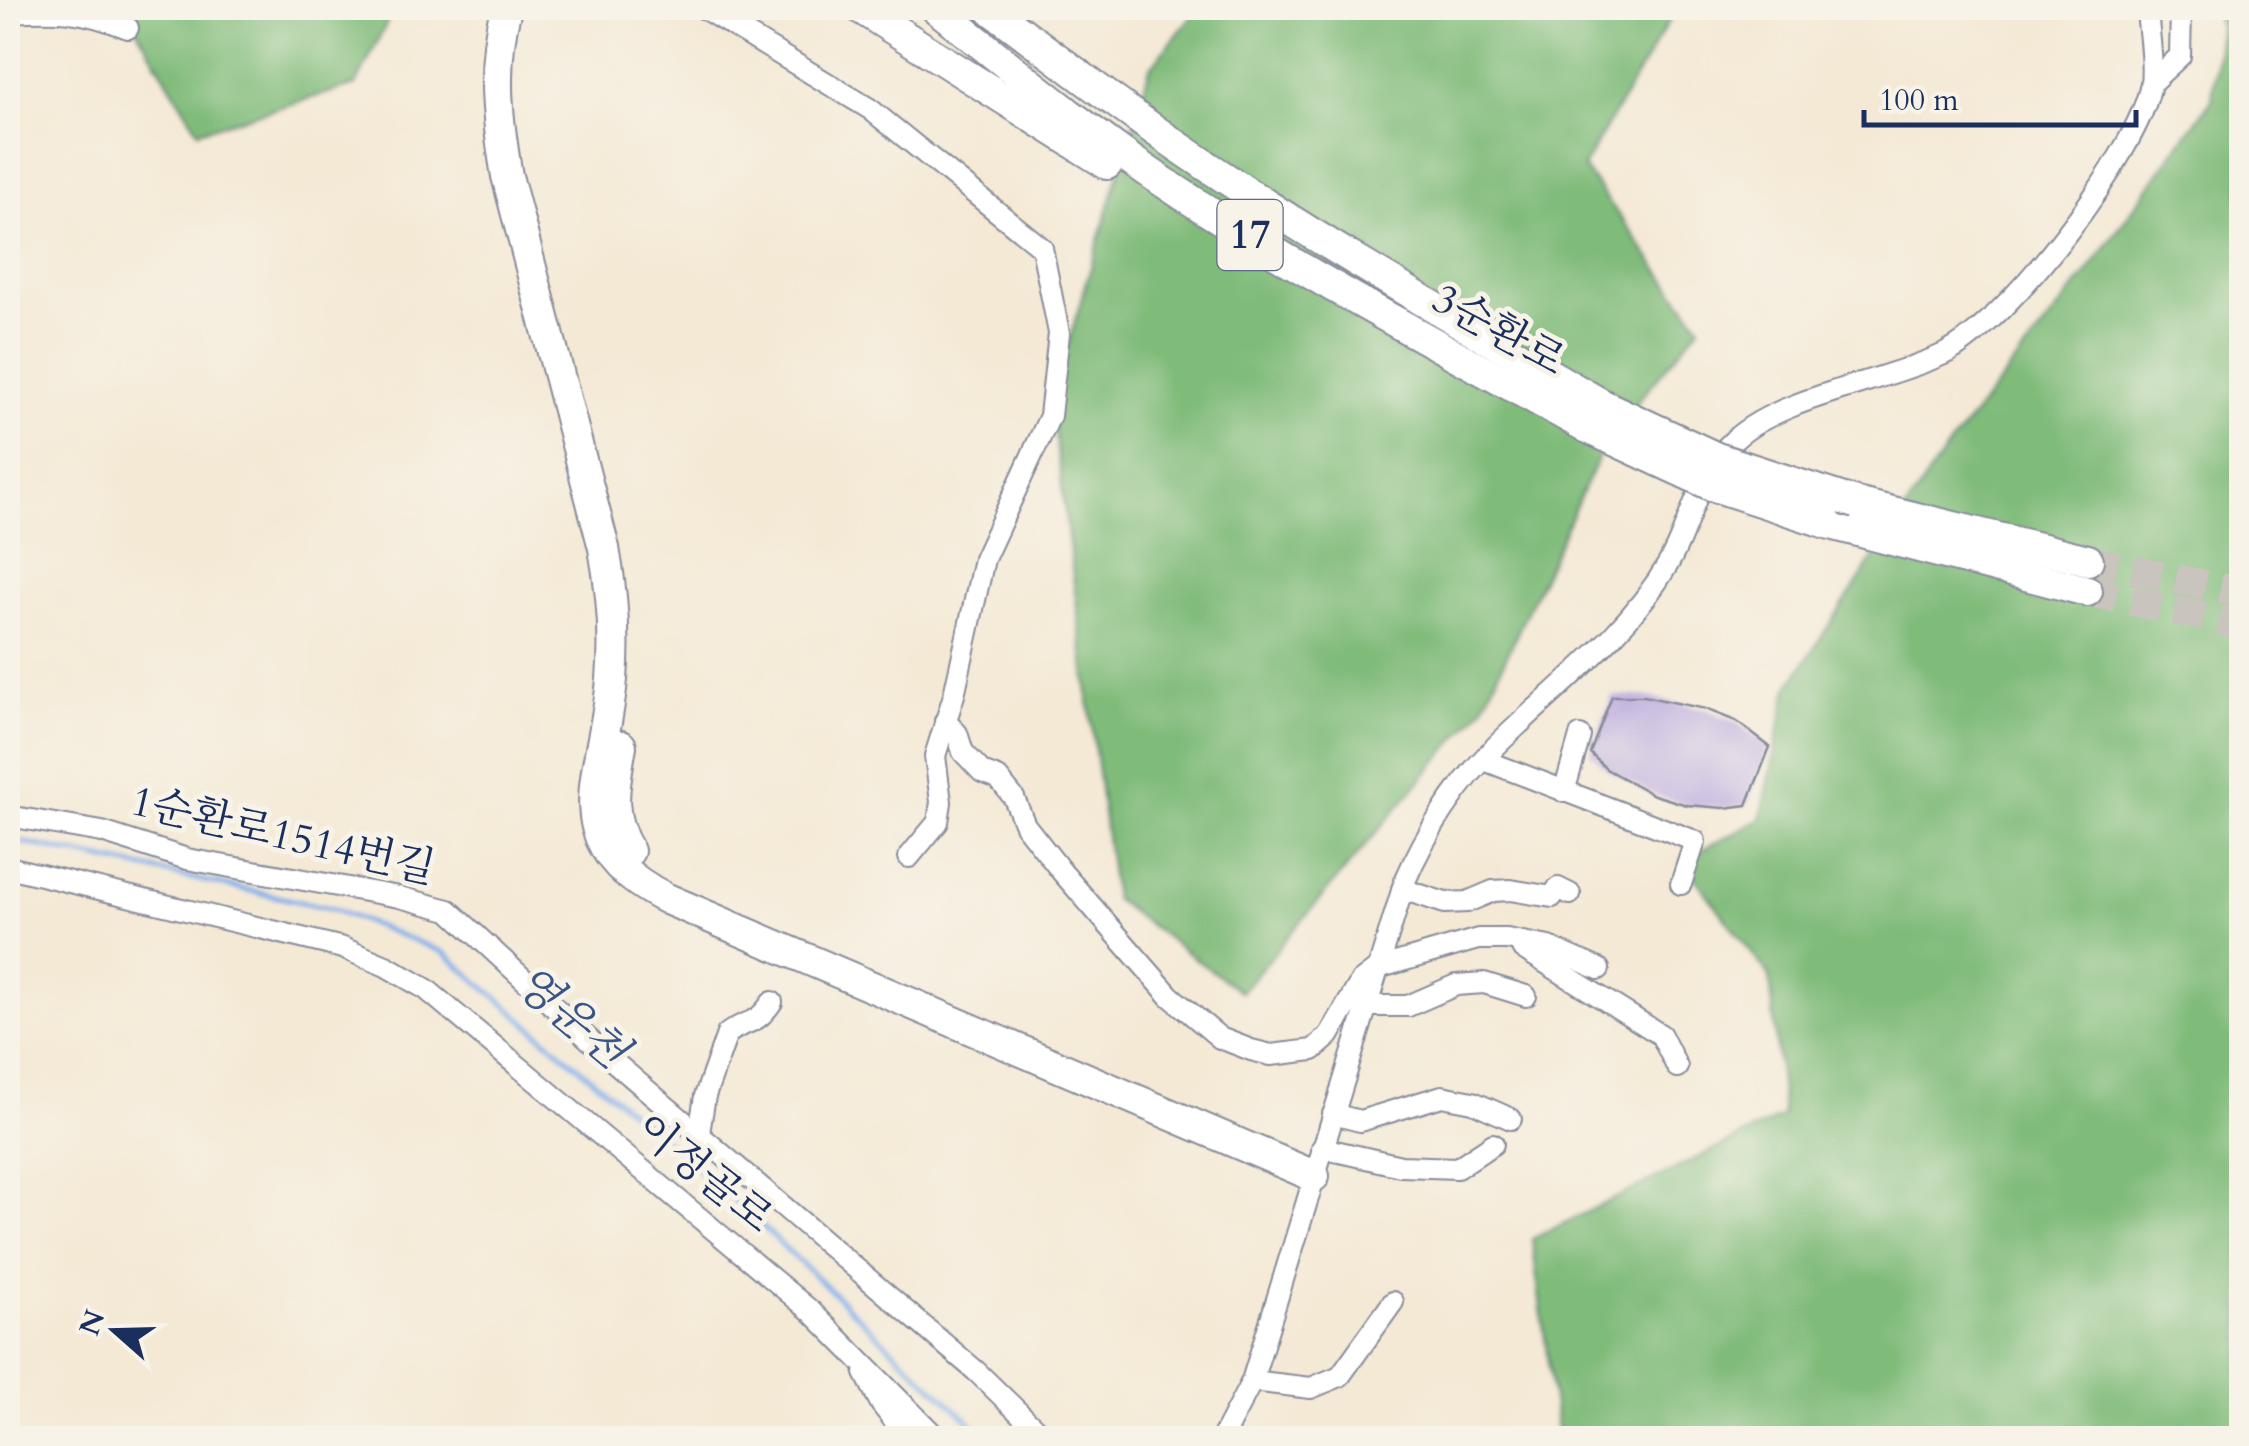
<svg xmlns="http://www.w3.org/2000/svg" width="2249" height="1446" viewBox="0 0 2249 1446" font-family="Cardo,'Noto Serif KR',serif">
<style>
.forest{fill:#7fbb79;stroke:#4d756c;stroke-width:2.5}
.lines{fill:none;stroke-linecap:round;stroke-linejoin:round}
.stream{stroke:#80afeb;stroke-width:5}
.building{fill:#b6a4df}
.highway-tunnel{stroke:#c9c4bd;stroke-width:30;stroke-dasharray:30 15;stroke-linecap:butt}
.minor-casing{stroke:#888c9a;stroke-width:24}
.highway-casing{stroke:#888c9a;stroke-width:34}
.path{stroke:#888c9a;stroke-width:4;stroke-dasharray:2.5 8;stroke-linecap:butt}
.minor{stroke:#fff;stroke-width:20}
.highway{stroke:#fff;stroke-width:30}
.highway-bridge-casing{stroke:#888c9a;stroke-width:34;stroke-linecap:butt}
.highway-bridge{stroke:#fff;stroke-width:30}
.labels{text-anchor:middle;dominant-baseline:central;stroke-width:10;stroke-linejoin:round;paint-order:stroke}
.shield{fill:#f7f3e8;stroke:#5d6a87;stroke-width:2.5}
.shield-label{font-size:40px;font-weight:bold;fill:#1b2f5e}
.street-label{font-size:42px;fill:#1b2f5e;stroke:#f7f3e8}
.water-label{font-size:45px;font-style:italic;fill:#395588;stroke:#f7f3e8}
</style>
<rect width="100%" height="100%" fill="#f7f3e8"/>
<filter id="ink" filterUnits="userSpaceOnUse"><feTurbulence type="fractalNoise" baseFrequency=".01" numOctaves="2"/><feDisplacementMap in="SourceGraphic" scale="20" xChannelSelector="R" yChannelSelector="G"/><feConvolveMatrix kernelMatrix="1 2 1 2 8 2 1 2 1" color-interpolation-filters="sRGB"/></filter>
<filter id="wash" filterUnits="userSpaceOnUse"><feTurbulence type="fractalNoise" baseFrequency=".0048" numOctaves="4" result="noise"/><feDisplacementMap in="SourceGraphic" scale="40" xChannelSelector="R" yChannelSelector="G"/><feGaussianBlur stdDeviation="2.25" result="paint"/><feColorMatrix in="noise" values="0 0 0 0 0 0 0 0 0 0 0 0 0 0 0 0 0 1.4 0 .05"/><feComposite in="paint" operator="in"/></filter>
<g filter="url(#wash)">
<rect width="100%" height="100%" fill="#f4e9d5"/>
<g class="forest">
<polygon points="124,8 394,8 356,85 198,131"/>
<polygon points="1199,8 1670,8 1671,17 1583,167 1700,326 1606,440 1483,707 1241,992 1114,899 1051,402 1150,68"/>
<polygon points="2216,8 2241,8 2241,1438 1569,1438 1557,1430 1532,1239 1783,1116 1770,977 1682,861 1761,819 1788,688 1941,456 2087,273 2212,99 2220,30"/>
</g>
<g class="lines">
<polyline class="stream" points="8,839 330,908 443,952 728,1194 987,1438"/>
</g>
<g id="blocks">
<polygon class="building" points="1612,696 1644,696 1705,709 1736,721 1770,747 1747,805 1724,808 1687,805 1654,795 1606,769 1590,753"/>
</g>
</g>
<g filter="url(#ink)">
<use href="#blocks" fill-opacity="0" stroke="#888c9a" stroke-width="2.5"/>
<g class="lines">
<g class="highway-tunnel">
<polyline points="2088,560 2242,593"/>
<polyline points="2087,591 2242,625"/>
</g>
<defs>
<g id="minor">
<polyline points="703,8 870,109 1042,248 1059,333 1050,416 984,559 954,695 935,756 941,802 938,822 909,857"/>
<path d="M8 12C58 9 80 9 128 28"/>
<polyline points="2151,83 2180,56 2181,8"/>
<polyline points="945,721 957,733 963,752 982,772 998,778 1014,798 1025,825 1062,872 1170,996 1220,1038 1251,1050 1271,1055 1313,1050 1329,1036 1361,981 1378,968 1478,939 1507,939 1549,947 1599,969"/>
<polyline points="1484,760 1695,841 1681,884"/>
<polyline points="1564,792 1580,736"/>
<polyline points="8,816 102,832 187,859 399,897 449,910 606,1055 976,1371 1045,1438"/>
<polyline points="8,867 343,948 386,966 426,989 812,1312 937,1438"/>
<polyline points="1402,889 1445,903 1467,902 1493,891 1510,890 1552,897 1558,888 1570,894"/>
<polyline points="1522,948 1661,1035 1677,1067"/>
<polyline points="1366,1006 1408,1006 1456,985 1484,983 1526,996"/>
<polyline points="1333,1114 1360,1121 1442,1096 1473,1102 1511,1119"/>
<path d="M699 1133 705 1096 727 1034C749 1017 753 1029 772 1002"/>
<polyline points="1322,1148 1401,1166 1457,1168 1493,1144"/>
<polyline points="865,1373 881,1404 908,1438"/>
<polyline points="1252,1381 1311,1388 1340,1376 1393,1302"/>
<path d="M1222 1438 1252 1381 1405 881C1426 832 1458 783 1497 745 1555 688 1626 636 1668 564 1692 523 1697 472 1735 439 1781 397 1884 382 1944 354 2006 325 2140 152 2151 83 2154 60 2148 31 2147 8"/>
</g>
<g id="highway">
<path d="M506 8C491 65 497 118 507 176L604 548C612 592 616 634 612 679 604 778 554 841 667 899L1314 1176"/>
<polyline points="860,8 1107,164"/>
<path d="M936 8C1007 64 1077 123 1153 175 1292 269 1442 347 1588 428"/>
<path d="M989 8C1052 54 1114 103 1179 147 1316 241 1459 322 1603 405"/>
<polyline points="1856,503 2088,560"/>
<polyline points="1827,523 2087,591"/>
<path d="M621 746C614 786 607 815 629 851"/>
</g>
</defs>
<use href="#minor" class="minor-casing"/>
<use href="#highway" class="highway-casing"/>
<polyline class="path" points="2242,417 2236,475 2242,486"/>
<use href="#minor" class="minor"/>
<use href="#highway" class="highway"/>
<defs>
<g id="highway-bridge">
<polyline points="1603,405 1717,458 1856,503"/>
<polyline points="1588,428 1711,485 1827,523"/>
</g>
</defs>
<use href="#highway-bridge" class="highway-bridge-casing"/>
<use href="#highway-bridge" class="highway-bridge"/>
</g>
</g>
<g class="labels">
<rect class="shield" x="1217.5" y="200" width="65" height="70" rx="8"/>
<g class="shield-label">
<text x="1250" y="235">17</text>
</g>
<g class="street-label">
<text transform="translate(1499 330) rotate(29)">3순환로</text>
<text transform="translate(283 835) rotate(13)">1순환로1514번길</text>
<text transform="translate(704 1173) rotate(39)">이정골로</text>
</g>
<g class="water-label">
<text transform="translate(571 1017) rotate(40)">영운천</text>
</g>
</g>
<rect width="2249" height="1446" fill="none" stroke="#f7f3e8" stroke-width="40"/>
<g transform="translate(115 1331) rotate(290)" stroke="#f7f3e8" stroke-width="8" paint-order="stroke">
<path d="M0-8L18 38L0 25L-18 38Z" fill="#1b2f5e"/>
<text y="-15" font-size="28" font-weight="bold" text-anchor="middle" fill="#1b2f5e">N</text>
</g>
<path d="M1864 110v15h272v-15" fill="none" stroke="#1b2f5e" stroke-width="5"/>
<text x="1879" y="110" font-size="30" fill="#1b2f5e" stroke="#f7f3e8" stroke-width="8" paint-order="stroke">100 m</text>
</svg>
